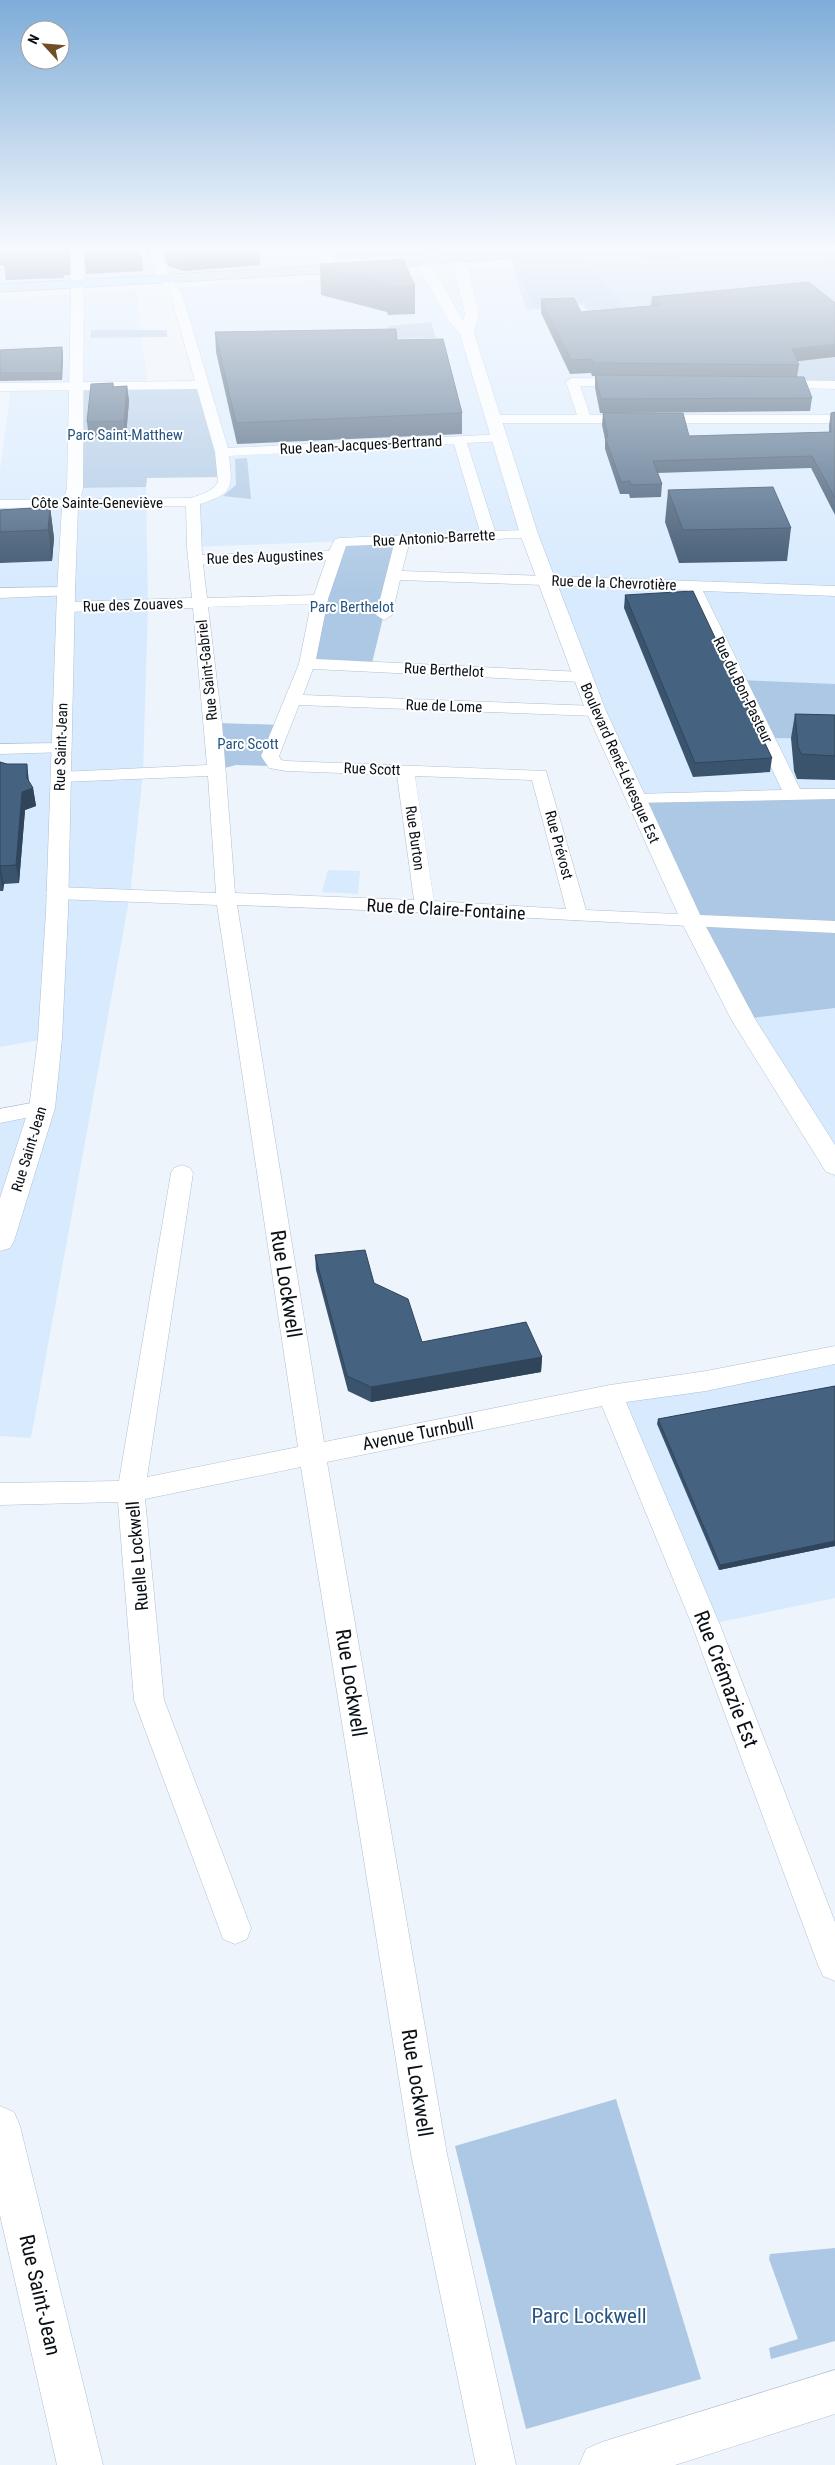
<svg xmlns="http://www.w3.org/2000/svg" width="835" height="2465" viewBox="0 0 835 2465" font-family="'Roboto Condensed',sans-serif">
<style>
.built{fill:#d7eafe}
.green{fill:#adc8e4}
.forest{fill:#9cbcdd}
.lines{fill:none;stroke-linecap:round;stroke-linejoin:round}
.street-casing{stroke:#aec0d2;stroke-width:1}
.secondary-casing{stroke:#aec0d2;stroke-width:1}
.primary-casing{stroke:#557ea8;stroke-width:1}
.street{fill:#fff;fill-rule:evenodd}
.secondary{fill:#fff;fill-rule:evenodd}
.primary{fill:#b1d6fa;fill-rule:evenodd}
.wall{fill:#3b546e}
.shaded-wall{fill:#30455a}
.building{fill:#456280;stroke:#30455a}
.labels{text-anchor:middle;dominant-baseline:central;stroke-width:4;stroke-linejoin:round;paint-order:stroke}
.far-park-label{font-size:15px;fill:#265480;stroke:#fff}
.far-street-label{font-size:15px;fill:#0a1016;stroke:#fff}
.street-label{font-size:18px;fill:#0a1016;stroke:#fff}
.near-street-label{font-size:21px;fill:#0a1016;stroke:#fff}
.near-park-label{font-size:21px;fill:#265480;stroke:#fff}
</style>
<rect width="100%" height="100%" fill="#edf4fc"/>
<g class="built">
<polygon points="0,247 334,247 339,268 0,288"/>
<polygon points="513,268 528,310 583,305 835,385 835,794 636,799 529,534 194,547 193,502 225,481 171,288 431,274 461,269"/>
<polygon points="136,290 148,385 75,488 146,487 148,605 143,773 130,895 31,1438 0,1436 0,1116 42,1108 50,1038 0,1047 0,470 11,387 0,387 0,299"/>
<polygon points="328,870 360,871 358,894 322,892"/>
<polygon points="835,1008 835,1177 743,1019"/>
<polygon points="835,1352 835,1598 706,1625 610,1395"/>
</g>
<g class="green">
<polygon points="334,247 835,247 835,385 713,384 595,323 583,305 527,310 516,279 510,253 455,258 450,254 339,260"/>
<polygon points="431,322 436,338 391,339 388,326"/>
<polygon points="91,330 167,330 167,337 91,338"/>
<polygon points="77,385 203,385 224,477 147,478 146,487 75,488"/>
<polygon points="247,458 251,499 223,496 236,485 235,459"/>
<polygon points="402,540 371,667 307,664 340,542"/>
<polygon points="738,680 835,684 835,739 774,738"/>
<polygon points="217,723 283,725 269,766 236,765 217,770"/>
<polygon points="835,794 835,1008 743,1019 636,799"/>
<polygon points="616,2099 701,2379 526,2429 455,2146"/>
<polygon points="835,2248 835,2341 771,2359 769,2348 798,2339 769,2259 770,2254"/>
</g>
<polygon class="forest" points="579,256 636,317 599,321 585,303 532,308 517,261"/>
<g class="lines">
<defs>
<g id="street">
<path d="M148 247H160L168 273 183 297 228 448 505 434 507 437 505 440 500 441 467 443 495 531 529 530 536 534 534 537 409 544 402 571 835 586V596L703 591 800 789H835V799L630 803 627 799 630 795 636 794 782 790 687 590 400 580 392 615 384 620 376 615 394 544 346 546 328 599 316 659 582 672 588 673 590 677 588 681 582 682 313 669 303 695 596 706 602 707 605 711 602 715 596 716 299 705 279 756 281 760 286 761 546 771 586 910 835 921V933C636 924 436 912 237 905L324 1442 610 1385 706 1371 835 1346V1364L706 1391 626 1402 720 1625 835 1922V1981L823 1976 818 1965 692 1625 602 1406 327 1462 447 2154 516 2465H476L411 2154 301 1467 145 1499 164 1700 251 1928 247 1939 235 1944 223 1939 219 1928 134 1700 118 1502 0 1505V1483L119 1481 171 1173 174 1168 182 1165 190 1168 193 1173 147 1477 298 1447 217 905 56 899 49 897 46 893 49 889 56 887 216 893 208 776 61 782 55 781 52 777 55 773 61 772 207 765 193 608 67 612 59 607 67 602 192 598 187 547 186 506 0 508V500L191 498C202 494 212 492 218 482L215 452 197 389 0 391V383L195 381 171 297 156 273ZM454 444 480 532 340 538 335 539 329 551 202 555 200 504C233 493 233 489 229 456ZM326 560 314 595 207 598 203 564ZM311 604 299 664 261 756 269 768 286 771 397 775 414 900 235 893 222 723 208 607ZM415 776 532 780 566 909 434 901Z"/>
<polygon points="318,247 329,247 343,278 341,280 333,280 331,278"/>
<polygon points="572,378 627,379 633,383 627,387 580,386 590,415 835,415 835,423 494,423 487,419 494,415 577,415 566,382"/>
<polygon points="775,380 835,381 835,389 770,387 769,384"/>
<polygon points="66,587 71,589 74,592 71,595 0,598 0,588"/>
<polygon points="61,743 67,744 70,748 67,752 0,754 0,744"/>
<polygon points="42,1101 50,1103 53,1108 50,1113 0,1123 0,1109"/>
</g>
<g id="secondary">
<polygon points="72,247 84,247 83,488 78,507 75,592 68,912 62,1038 55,1108 14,1241 10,1248 0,1251 0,1198 29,1108 38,1038 46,912 57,592 62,507 67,488"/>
<polygon points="449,256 463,260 468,269 479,313 474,333 538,534 606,711 703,921 755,1019 835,1145 835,1175 826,1172 731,1019 681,921 586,711 520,534 460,334 448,320 419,267 427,258 437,258 439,261 433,268 463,321 465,313 454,269 453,266 442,260"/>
<polygon points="0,2106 14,2112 20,2126 103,2465 57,2465 0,2215"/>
<polygon points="835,2370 835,2414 675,2465 579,2465 586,2449 602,2442"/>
</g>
<g id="primary">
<polygon points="554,247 600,247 594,251 333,273 0,292 0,284 333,265"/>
<path d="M625 247H641L662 250 699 247C688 261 636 261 625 247Z"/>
<polygon points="811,247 825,247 835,254 835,264"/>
</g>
</defs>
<use href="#street" class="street-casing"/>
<use href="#secondary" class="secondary-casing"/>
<use href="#primary" class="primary-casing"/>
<use href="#street" class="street"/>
<use href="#secondary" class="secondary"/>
<use href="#primary" class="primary"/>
</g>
<g class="wall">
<polygon points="0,246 70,246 70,275 64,275 64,278 6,280 4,265 0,265"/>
<polygon points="83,246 148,246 149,255 141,251 143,271 86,274"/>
<polygon points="161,246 260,246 260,265 183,271 168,266"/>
<polygon points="320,268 415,286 415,314 388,315 387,312 321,295"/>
<polygon points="652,297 798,362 799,365 797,377 812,398 810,411 615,413 689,436 829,432 829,425 831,413 835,412 835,515 811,468 657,473 662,484 661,497 630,498 629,494 620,494 605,449 605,439 602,425 603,413 600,413 595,388 595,376 592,376 591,373 570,374 541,313 541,299 581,312 651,306"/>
<polygon points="215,332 397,340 462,413 462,434 237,444 216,352"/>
<polygon points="62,347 63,355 62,380 0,381 0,350"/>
<polygon points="113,383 114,387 127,386 129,401 126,436 89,438 87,422"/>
<polygon points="668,490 791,528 787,561 679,563 665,522"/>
<polygon points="50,507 54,538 52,561 0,563 0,510"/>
<polygon points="625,595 772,758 770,772 693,777 624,608"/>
<polygon points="795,714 835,715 835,780 797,779 794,771 791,738"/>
<polygon points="0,762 7,764 29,782 33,788 36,806 25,810 19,883 4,884 3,891 0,891"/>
<polygon points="315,1255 374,1283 422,1342 542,1357 541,1372 371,1402 348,1391 316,1270"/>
<polygon points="835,1386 835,1546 719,1570 657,1424 658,1419"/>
</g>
<g class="shaded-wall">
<polygon points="68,246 70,246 70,275 68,258"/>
<polygon points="260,246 260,265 183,271 181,252"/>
<polygon points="0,248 5,248 4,265 0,265"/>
<polygon points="835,344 835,357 791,362 792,349"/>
<polygon points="62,347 63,355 62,380 61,373"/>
<polygon points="127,386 129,401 126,436 124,421"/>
<polygon points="50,507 54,538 52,561 48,530"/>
<polygon points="27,764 29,782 33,788 36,806 25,810 19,883 16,865 22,792 27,778"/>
<polygon points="0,866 4,884 3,891 0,873"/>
<polygon points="542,1357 541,1372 371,1402 371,1387"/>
<polygon points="835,1541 835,1546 719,1570 720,1565"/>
</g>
<g class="building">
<polygon points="0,246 68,246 68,258 62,258 62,260 3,263 5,248 0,248"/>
<polygon points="166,246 255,246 181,252"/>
<polygon points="403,259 415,286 388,287 386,284 320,268 320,264"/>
<polygon points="809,282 835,303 835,344 792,349 799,365 593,363 592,359 571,360 541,299 574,298 581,312 661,305 652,297"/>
<polygon points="396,329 397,340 443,339 462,413 236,423 215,332"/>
<polygon points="62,347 61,373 0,373 0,350"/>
<polygon points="595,375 804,377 812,398 601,399"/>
<polygon points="113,383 113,387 127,386 124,421 87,422 91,384"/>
<polygon points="835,412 835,498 812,456 653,461 662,484 631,485 630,481 621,482 605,437 608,437 603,413 683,413 689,436 831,432 831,413"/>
<polygon points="773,487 791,528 683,530 668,490"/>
<polygon points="50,507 48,530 0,532 0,510"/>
<polygon points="693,591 772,758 695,763 625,595"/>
<polygon points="795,714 835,715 835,756 801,754 798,746"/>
<polygon points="0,762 7,764 27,764 27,778 33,788 22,792 16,865 0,866 0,873"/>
<polygon points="365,1250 374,1283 408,1299 422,1342 526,1322 542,1357 371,1387 347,1376 315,1255"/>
<polygon points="835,1386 835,1541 720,1565 658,1419"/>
</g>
<linearGradient id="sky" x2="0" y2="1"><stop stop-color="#7eacd8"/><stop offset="0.42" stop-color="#f7fafe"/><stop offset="1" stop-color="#f7fafe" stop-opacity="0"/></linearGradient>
<rect width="835" height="592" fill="url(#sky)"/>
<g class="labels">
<g class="far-park-label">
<text x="125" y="435">Parc Saint-Matthew</text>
<text x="352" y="607">Parc Berthelot</text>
<text x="248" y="744">Parc Scott</text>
</g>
<g class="far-street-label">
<text transform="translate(361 445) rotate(-3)">Rue Jean-Jacques-Bertrand</text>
<text x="97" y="503">Côte Sainte-Geneviève</text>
<text transform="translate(434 538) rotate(-3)">Rue Antonio-Barrette</text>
<text transform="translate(265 557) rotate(-2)">Rue des Augustines</text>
<text transform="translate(614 583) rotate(2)">Rue de la Chevrotière</text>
<text transform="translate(133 605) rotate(-2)">Rue des Zouaves</text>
<text transform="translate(207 670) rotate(-96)">Rue Saint-Gabriel</text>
<text transform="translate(444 670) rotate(3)">Rue Berthelot</text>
<text transform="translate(743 690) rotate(64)">Rue du Bon-Pasteur</text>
<text transform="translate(444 706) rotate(2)">Rue de Lome</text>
<text transform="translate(61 747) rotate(-88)">Rue Saint-Jean</text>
<text transform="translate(620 763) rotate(66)">Boulevard René-Lévesque Est</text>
<text transform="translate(372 769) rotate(2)">Rue Scott</text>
<text transform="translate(415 838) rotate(82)">Rue Burton</text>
<text transform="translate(559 845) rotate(75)">Rue Prévost</text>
<text transform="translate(29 1149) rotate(-73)">Rue Saint-Jean</text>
</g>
<g class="street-label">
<text transform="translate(446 909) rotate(3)">Rue de Claire-Fontaine</text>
<text transform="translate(418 1433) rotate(-11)">Avenue Turnbull</text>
<text transform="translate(137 1556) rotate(-95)">Ruelle Lockwell</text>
</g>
<g class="near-street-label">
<text transform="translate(286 1284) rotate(81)">Rue Lockwell</text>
<text transform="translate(726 1679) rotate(69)">Rue Crémazie Est</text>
<text transform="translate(351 1683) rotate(81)">Rue Lockwell</text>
<text transform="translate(417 2083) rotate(81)">Rue Lockwell</text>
<text transform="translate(40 2295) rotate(77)">Rue Saint-Jean</text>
</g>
<g class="near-park-label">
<text x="589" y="2316">Parc Lockwell</text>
</g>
</g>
<g transform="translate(45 45) rotate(296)"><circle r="24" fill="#ffffff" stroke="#9d9fa2"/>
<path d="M0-4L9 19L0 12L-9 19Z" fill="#704e26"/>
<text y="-8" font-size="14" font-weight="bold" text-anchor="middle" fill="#0a1016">N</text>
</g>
</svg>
